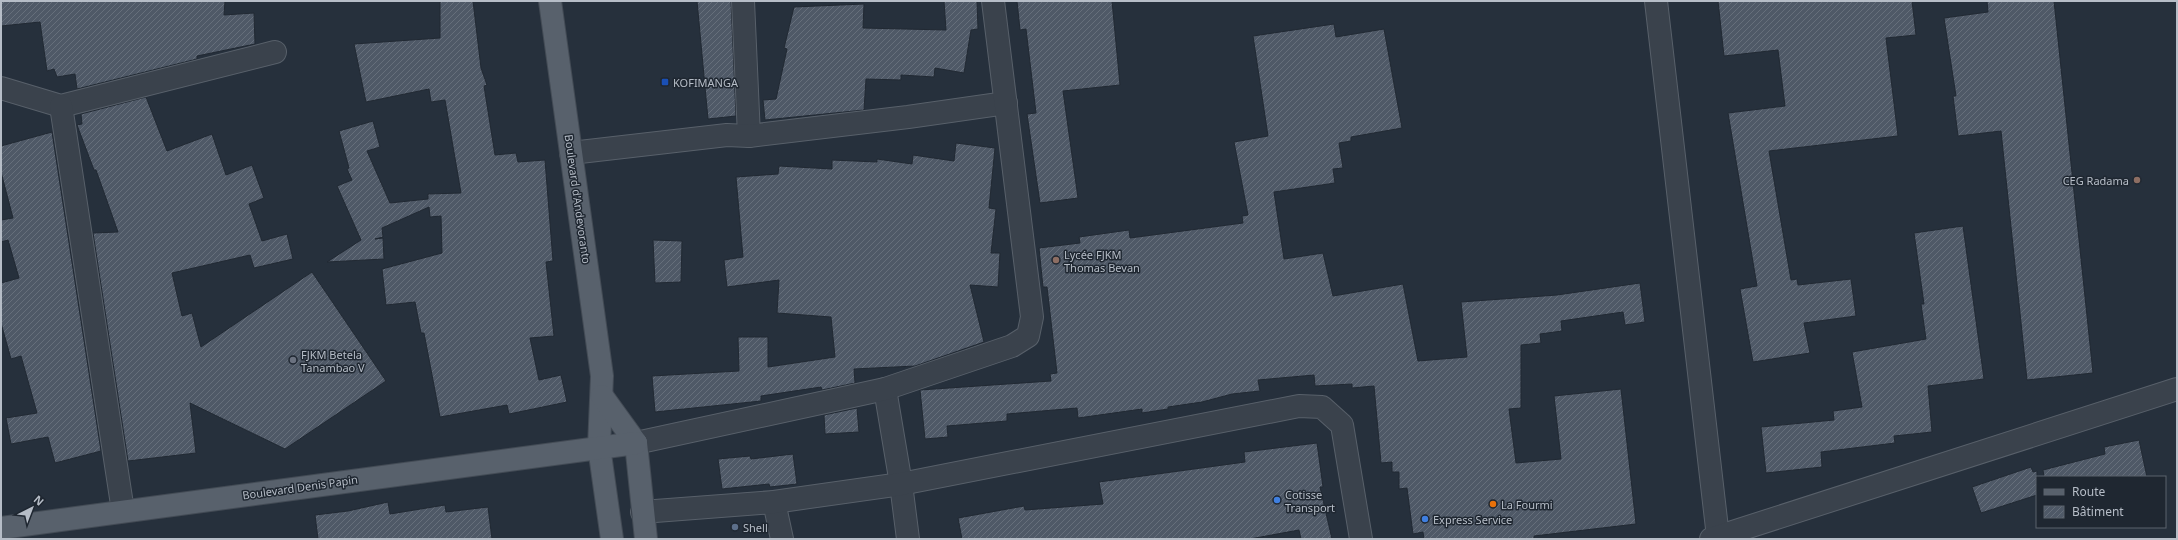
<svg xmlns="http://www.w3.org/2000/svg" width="2178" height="540" viewBox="0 0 2178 540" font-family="'Noto Sans',sans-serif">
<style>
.building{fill:url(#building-hatch);stroke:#212933}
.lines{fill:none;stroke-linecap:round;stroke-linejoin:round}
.minor-casing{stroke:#58606a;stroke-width:24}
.major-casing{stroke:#434b55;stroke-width:24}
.minor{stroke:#3a424c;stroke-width:22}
.major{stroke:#58616c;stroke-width:22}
.transit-dot{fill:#1a4fb4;stroke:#1f2731;stroke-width:1.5}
.education-dot{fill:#8d6e63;stroke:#1f2731;stroke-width:1.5}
.worship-dot{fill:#6b7280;stroke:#1f2731;stroke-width:1.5}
.shop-dot{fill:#3f7fe0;stroke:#1f2731;stroke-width:1.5}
.food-dot{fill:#e8710a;stroke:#1f2731;stroke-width:1.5}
.service-dot{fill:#5c6f8a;stroke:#1f2731;stroke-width:1.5}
.labels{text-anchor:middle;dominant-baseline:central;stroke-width:3;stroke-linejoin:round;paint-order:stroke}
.poi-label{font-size:11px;fill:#b6bdc7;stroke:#1f2731;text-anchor:start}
.street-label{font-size:11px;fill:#b6bdc7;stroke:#1f2731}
</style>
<defs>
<pattern id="building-hatch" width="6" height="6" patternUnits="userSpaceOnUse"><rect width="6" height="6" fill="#4f5967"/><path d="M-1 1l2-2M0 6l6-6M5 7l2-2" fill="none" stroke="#666f7b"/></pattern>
</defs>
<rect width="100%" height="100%" fill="#26303c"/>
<g class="building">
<polygon points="1,1 225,1 224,15 254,13 255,44 197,56 197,59 77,89 75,74 57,77 54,69 47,71 40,22 1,26"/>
<polygon points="440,1 473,1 481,68 487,85 484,86 495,155 516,153 518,162 545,160 553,261 546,262 554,336 530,338 539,380 561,375 567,402 509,414 507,405 440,417 424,333 421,333 415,302 386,305 382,269 442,253 441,216 430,217 429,207 382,228 383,237 375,239 383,238 384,259 327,262 361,240 337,186 352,180 347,169 349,168 339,131 373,121 380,147 367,151 390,203 428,199 428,194 461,193 445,100 431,102 429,89 366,102 354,44 440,38"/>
<polygon points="697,1 731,1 736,116 708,119"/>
<polygon points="944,1 977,1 978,29 971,30 964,73 935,68 934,77 901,75 901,80 866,79 864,110 765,120 763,100 776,99 787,49 784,48 794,7 864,4 863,28 946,30"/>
<polygon points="1017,1 1112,1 1120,85 1063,91 1078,198 1040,203 1027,114 1036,113 1026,29 1020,30"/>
<polygon points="1718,1 1912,1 1916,35 1886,38 1898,136 1769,151 1791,280 1797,279 1798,285 1851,279 1856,316 1804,323 1810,353 1753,362 1740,289 1757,286 1728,113 1785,106 1778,50 1724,56"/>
<polygon points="1987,1 2054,1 2093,373 2027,380 2001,131 1958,136 1953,96 1956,96 1944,18 1988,12"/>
<polygon points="1334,24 1336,37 1384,29 1402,128 1351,137 1351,141 1339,143 1343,168 1333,169 1335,183 1274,192 1284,259 1323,253 1333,296 1403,284 1418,361 1467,357 1461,302 1557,295 1640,283 1645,322 1625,325 1623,312 1561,321 1562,331 1540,334 1541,343 1521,345 1521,408 1509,409 1516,463 1561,459 1554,396 1621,389 1636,524 1534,536 1534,539 1424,539 1423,532 1413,534 1407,488 1399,489 1399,472 1392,472 1392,462 1381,463 1374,386 1352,388 1352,384 1315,386 1314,375 1258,380 1260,391 1232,394 1202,402 1168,407 1168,409 1142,413 1142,409 1078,418 1077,408 1007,414 1007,421 947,426 948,437 925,439 920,390 1051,381 1050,374 1057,373 1047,287 1043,287 1039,248 1080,243 1079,237 1129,230 1130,238 1243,223 1242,216 1248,215 1234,142 1268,136 1253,36"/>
<polygon points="146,97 167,151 212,134 226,175 252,165 264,198 249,204 262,241 287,234 293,259 254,268 250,255 172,273 182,316 192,313 201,347 312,272 386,381 285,449 190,403 196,453 128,461 93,233 118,232 96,170 94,170 77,125 82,124 81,114"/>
<polygon points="52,132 101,451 55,463 48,437 11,444 6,418 37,413 21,356 11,359 1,323 1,283 19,278 8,240 1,242 1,220 13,218 1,172 1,146"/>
<polygon points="956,143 995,148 989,208 996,209 991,253 1000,253 998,287 970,285 984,342 915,366 854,369 855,383 822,390 821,387 761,396 761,401 655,412 652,376 739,371 738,337 768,337 768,367 835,357 831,317 777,313 779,280 727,287 724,260 743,257 736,177 778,174 779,166 832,169 832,160 877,162 877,159 912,164 913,155 954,161"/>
<polygon points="1963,226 1984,379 1928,386 1932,432 1894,436 1895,443 1821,452 1822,467 1766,473 1761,427 1834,420 1833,411 1862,407 1852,352 1926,339 1921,304 1924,304 1914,233"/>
<polygon points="653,240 682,241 681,282 655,283"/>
<polygon points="857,408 859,432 825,434 824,415"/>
<polygon points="2139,440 2147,477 2044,477 2043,470 2105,454 2104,447"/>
<polygon points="1317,443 1323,487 1320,487 1332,539 1301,539 1299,530 1250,539 962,539 958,518 1024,506 1025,510 1103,504 1099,482 1245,462 1244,452"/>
<polygon points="793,454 797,484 770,487 769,484 722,489 718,459 750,456 751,459"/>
<polygon points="2031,467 2033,472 2037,471 2037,495 1981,513 1972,487"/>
<polygon points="388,502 390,514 445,505 446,512 488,507 492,539 318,539 315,515 348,511"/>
</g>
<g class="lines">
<defs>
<g id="minor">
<polyline points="743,1 749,136"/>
<polyline points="1656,1 1718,537"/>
<polyline points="1,88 61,106 275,52"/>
<polyline points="61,106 123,511"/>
<polyline points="571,153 727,135 749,136 908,117 1006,103"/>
<polyline points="885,389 901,484 908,539"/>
<polyline points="636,443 885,389 1012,346 1028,336 1032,317 993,1"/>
<polyline points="774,502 782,539"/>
<polyline points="642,512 774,502 901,484 1299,406 1322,407 1342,425 1361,539"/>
<polyline points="1711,539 2177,389"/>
</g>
<g id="major">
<polyline points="550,1 602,376 599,447 612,539"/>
<polyline points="602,396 636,443"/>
<polyline points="636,443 646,539"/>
<polyline points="1,528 636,443"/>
</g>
</defs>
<use href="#minor" class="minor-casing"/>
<use href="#major" class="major-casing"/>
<use href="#minor" class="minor"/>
<use href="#major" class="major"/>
</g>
<rect class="transit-dot" x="661" y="78" width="8" height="8" rx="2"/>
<g class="education-dot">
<circle cx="2137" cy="180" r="4"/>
<circle cx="1056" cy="260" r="4"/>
</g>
<circle class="worship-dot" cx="293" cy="360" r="4"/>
<g class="shop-dot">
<circle cx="1277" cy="500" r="4"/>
<circle cx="1425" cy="519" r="4"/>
</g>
<circle class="food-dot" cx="1493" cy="504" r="4"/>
<circle class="service-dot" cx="735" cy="527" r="4"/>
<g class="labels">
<g class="poi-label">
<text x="673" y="82">KOFIMANGA</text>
<text x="2129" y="180" text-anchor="end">CEG Radama</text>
<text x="1064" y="254">Lycée FJKM<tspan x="1064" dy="13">Thomas Bevan</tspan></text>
<text x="301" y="354">FJKM Betela<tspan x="301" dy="13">Tanambao V</tspan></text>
<text x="1285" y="494">Cotisse<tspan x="1285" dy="13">Transport</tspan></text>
<text x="1501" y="504">La Fourmi</text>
<text x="1433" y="519">Express Service</text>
<text x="743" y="527">Shell</text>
</g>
<g class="street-label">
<text transform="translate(578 199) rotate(82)">Boulevard d'Andevoranto</text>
<text transform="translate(300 487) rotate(-8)">Boulevard Denis Papin</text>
</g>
</g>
<rect width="2178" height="540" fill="none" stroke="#b6bdc7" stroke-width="4"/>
<rect x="2036" y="476" width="130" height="52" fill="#1f2731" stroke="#5b636d"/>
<rect x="2044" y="489" width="20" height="6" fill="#58616c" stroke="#5b636d"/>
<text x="2072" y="496" font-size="12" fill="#b6bdc7">Route</text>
<rect x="2044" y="506" width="20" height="12" fill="url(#building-hatch)" stroke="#5b636d"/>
<text x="2072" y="516" font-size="12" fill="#b6bdc7">Bâtiment</text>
<g transform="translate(32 508) rotate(42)" stroke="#1f2731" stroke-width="3" paint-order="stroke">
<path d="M0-3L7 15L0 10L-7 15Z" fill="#b6bdc7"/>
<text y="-6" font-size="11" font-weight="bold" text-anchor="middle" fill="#b6bdc7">N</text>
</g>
</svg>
